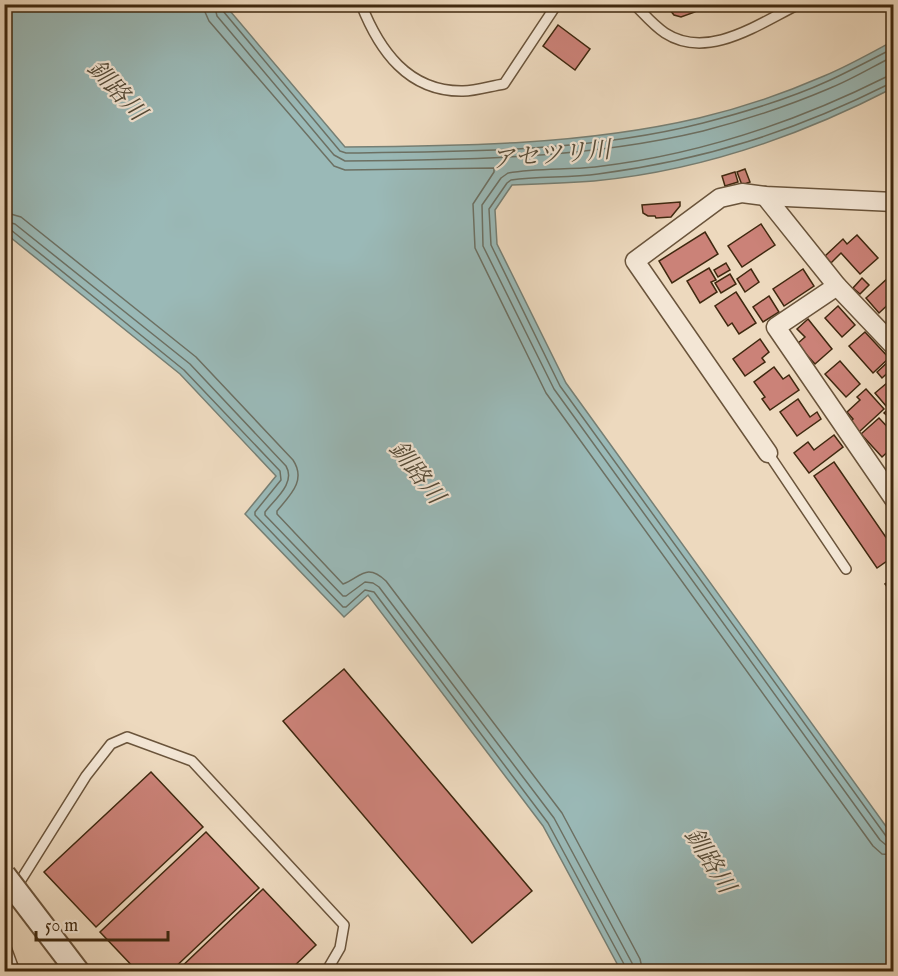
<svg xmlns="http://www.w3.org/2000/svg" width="898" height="976" viewBox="0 0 898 976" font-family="'IM FELL English','Noto Serif JP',serif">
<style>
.water{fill:#9ab9b7;stroke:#767f74;stroke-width:1.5}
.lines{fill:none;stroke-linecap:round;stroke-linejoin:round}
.shore{stroke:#6c7063;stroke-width:1.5}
.building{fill:#cb8278;stroke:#3f280f;stroke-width:1.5}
.service-casing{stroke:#6a543b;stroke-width:12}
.minor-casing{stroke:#6a543b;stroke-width:21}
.service{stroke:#f3e6d5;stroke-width:9}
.minor{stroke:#f3e6d5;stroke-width:18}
.tertiary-bridge-casing{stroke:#6a543b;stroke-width:26;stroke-linecap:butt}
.tertiary-bridge{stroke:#f3e6d5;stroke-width:22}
.labels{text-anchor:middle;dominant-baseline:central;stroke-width:4.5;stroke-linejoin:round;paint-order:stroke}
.water-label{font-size:24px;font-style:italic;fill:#564c39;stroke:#f3e6d5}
</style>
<rect width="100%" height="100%" fill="#edd9be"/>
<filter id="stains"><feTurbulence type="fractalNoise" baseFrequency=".00333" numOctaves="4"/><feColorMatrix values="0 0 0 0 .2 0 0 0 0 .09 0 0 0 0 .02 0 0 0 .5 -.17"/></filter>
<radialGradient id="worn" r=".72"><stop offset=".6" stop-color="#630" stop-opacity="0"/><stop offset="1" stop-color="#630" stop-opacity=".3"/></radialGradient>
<path class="water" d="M4 5H225L345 147C464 146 583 145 699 118 741 108 785 93 824 76 848 66 871 53 893 41V88C800 136 699 171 594 181 567 183 540 184 512 185L495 210 497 244 566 383 893 836V971H621L543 826 368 595 344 617 245 514 276 476 180 374 5 233Z"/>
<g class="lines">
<g class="shore">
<polyline points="205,4 205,12 209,21 334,166 345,170 494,168 494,172 473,204 475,248 546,393 873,846 882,854 894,855"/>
<path d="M214 4 217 16 334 155 345 161C465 160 586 159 703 131 745 120 788 106 828 89 851 80 872 67 894 56"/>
<path d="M221 4 223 11 340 151 346 153C462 152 590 152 703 123 745 112 789 99 828 81 850 71 872 59 894 48"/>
<path d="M894 75 886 77C794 123 698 155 595 167 566 170 537 168 508 173L501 178 482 205 483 246 554 389 880 840 886 845 894 846"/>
<path d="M894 83 889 84C793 132 704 160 598 174 569 178 539 176 511 180L507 183 489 209 491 245 560 386 886 836 894 839"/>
<path d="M4 212 21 217 196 357 293 460C307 481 289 496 277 511V514L343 584C360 578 366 562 386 581L562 813 640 959 643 972"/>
<path d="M4 221 15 224 190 364 286 466C296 483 275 499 265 512V515L343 596H346L365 582 373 583 379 587 554 818 632 963 634 972"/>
<polyline points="4,229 11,230 184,370 280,471 281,480 255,512 255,515 343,607 346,607 365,590 374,592 548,823 625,966 626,972"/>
</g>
</g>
<g class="building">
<polygon points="665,4 699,4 695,12 681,17 674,15"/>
<polygon points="558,25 590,49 575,70 543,46"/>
<polygon points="745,169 750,182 742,185 737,172"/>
<polygon points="735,172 738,182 725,186 722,176"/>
<polygon points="680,202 680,206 671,217 656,218 655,216 648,216 643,213 642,205"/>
<polygon points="761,224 775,245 742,267 728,246"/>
<polygon points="705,232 718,254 672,283 659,261"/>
<polygon points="857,235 878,258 860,274 841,253 831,263 825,256 843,239 847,244"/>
<polygon points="894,258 894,271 887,264"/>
<polygon points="726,263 730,270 718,277 714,270"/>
<polygon points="709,268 716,280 711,282 717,292 700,303 687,281"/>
<polygon points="751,269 759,282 745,292 737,279"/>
<polygon points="803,269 814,286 784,306 773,289"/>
<polygon points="730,274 736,284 721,293 715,283"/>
<polygon points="889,277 894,281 894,299 879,313 866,298"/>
<polygon points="862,278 869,285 860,294 853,288"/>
<polygon points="736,292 756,323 739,334 732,323 728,326 715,306"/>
<polygon points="769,296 779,312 763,322 753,307"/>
<polygon points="838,306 855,325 842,337 825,318"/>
<polygon points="808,319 832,349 815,364 797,344 805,337 797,329"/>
<polygon points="865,332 889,358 873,373 849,346"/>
<polygon points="760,339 769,352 762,358 765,362 745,376 733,359"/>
<polygon points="890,360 894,367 882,378 877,372"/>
<polygon points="840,361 860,384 846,397 825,374"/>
<polygon points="774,367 783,379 789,375 799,390 770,410 762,399 765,397 754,382"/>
<polygon points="894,377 894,399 886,406 875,393"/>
<polygon points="866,389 884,409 859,432 850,422 853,419 847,412 860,400 857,397"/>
<polygon points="798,399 810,417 817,412 821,419 797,436 780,412"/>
<polygon points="894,404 894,415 890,418 884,413"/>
<polygon points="879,418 894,434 894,446 882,457 861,434"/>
<polygon points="834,435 843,447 809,473 794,453 808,442 814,450"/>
<polygon points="834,462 894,549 894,556 877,568 814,476"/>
<polygon points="894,578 894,596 885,584"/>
<polygon points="344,669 532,891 472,943 283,721"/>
<polygon points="151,772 203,827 96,927 44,872"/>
<polygon points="206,832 259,888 170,972 138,972 100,932"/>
<polygon points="263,889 316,945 288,972 176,972"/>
</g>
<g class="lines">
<defs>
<g id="service">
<path d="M361 4C379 50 408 92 463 91 476 91 491 86 504 84L557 4"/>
<path d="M634 4C644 14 654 26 665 33 708 61 760 23 799 4"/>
<polyline points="768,453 846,569"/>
<polyline points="4,907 86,776 111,744 127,737 192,761 344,925 340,948 326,972"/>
<polyline points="4,942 15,972"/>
</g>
<g id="minor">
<polyline points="765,196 837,286 894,346"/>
<polyline points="837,286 776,327 894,499"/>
<polyline points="768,453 635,261 720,198 742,193 765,196 894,202"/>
</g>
</defs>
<use href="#service" class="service-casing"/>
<use href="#minor" class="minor-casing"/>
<use href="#service" class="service"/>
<use href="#minor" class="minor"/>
<defs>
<polyline id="tertiary-bridge" points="4,875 78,972"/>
</defs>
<use href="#tertiary-bridge" class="tertiary-bridge-casing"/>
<use href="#tertiary-bridge" class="tertiary-bridge"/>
</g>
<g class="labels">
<g class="water-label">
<text transform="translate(116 91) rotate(47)">釧路川</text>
<text transform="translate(551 156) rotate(-5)">アセツリ川</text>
<text transform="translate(416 473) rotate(52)">釧路川</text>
<text transform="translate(709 861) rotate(58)">釧路川</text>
</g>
</g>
<rect width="898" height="976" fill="none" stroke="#edd9be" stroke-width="24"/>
<rect x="6" y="6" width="886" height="964" fill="none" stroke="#3f280f" stroke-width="3"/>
<rect x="12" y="12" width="874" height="952" fill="none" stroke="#3f280f" stroke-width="1.5"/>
<path d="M36 931v9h132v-9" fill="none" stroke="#3f280f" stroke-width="3"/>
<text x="45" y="931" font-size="18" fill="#3f280f" stroke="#f3e6d5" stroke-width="4.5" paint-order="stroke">50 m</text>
<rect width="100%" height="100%" filter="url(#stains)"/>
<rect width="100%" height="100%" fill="url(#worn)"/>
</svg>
